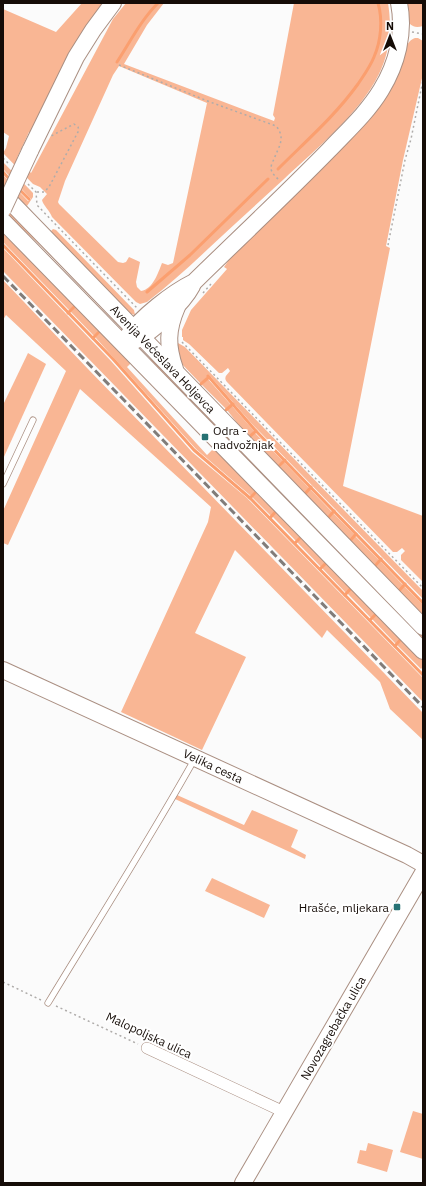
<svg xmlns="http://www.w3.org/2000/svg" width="426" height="1186" viewBox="0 0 426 1186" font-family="'IBM Plex Sans',sans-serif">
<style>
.green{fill:#f9b694;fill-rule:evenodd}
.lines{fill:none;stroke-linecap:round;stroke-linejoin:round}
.stream{stroke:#fb9f6f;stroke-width:3}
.service-casing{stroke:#aa8f82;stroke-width:7}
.minor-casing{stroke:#aa8f82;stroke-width:12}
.secondary-casing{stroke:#aa8f82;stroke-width:18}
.path{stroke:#afacaa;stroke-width:1.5;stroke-dasharray:2 3;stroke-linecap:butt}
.service{stroke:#fff;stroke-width:5.5}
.minor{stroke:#fff;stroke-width:11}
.secondary{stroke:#fff;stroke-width:16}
.rail{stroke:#817c79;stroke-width:3;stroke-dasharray:8 4;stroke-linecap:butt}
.secondary-bridge-casing{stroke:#aa8f82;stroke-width:18;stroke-linecap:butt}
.secondary-bridge{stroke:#fff;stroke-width:16}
.poi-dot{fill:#267173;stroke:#fff;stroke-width:1.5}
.labels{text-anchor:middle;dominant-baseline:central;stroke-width:4;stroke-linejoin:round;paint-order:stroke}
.street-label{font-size:12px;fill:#150c07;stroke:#fff}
.poi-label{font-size:12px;fill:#150c07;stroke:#fff;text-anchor:start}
</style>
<rect width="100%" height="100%" fill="#fbfbfb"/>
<g class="green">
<path d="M82 3H104L32 133 29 132 17 158 31 173 113 19 126 3H164L147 25 124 64 274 121 275 118 273 115 294 3H388C392 28 390 51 379 74 360 113 316 149 284 179 259 202 234 225 209 248 189 267 169 285 147 302L140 304 136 302 52 217C50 211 43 205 42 200L47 194 40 187 33 184 3 153 6 148 9 136 3 132V9L56 32ZM119 66 207 103 173 263 168 265 162 263C158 273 153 289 141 291L137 287 136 282 140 262 129 257 126 262 123 263 118 262 59 204 58 202 65 181 113 75Z"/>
<path d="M406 3H423V26C406 31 407 15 406 3Z"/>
<path d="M415 38H418L423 41V74L403 160 386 246 390 248 343 486 423 516V582L401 560V555L405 551 402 548 397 552H393L227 382C223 377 227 375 230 371L228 368 222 373H219L189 344 183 340V337H182V330L191 310 227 269 224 267 240 244 257 233 261 227 401 65C404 56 405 41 415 38Z"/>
<polygon points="3,162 33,193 33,197 27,206 3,186 3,175 28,201 31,199 3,169"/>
<polygon points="3,204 119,325 117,324 40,245 3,211"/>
<polygon points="3,229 75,304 70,311 3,242"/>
<polygon points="53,229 56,230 134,310 135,315 128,313 86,272 51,231"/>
<polygon points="3,248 111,361 192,452 247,498 423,678 423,702 3,271"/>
<polygon points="3,280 88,369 423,713 423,740 390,709 380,682 327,630 322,638 235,550 195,633 246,657 202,750 121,712 208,522 211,507 80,389 8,545 3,543 3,511 66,371 6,315 3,320"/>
<polygon points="77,305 100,330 94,336 70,311"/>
<polygon points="102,331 132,362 127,367 207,455 213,449 231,463 257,490 251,496 196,449 95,337"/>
<polygon points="178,343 185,347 423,591 423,599 253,425 209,375 201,384 179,361 173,346"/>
<polygon points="28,353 46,364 3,459 3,405"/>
<polygon points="152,356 423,635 423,643 148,360"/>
<polygon points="208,379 231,405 226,409 202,385"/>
<polygon points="232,406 254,431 248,437 227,410"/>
<polygon points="255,433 283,461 277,468 249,438"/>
<polygon points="284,462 309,488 305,494 278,469"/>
<polygon points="310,489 332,512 326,518 305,494"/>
<polygon points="259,491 277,510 271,516 252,497"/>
<polygon points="278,511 302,535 296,541 272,516"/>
<polygon points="333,513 355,535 349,541 327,520"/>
<polygon points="303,536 327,561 321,567 297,542"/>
<polygon points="355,536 379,560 373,566 350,543"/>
<polygon points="380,561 403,585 398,591 374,568"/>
<polygon points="328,562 352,587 346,593 322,568"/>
<polygon points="404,586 423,605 422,616 398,593"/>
<polygon points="353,587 377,612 371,618 347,593"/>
<polygon points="378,613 402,638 396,644 372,619"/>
<polygon points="403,639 423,659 423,667 421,669 397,645"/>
<polygon points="177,795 244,825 252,810 298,830 291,847 306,855 305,859 175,799"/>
<polygon points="212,878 270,905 264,918 205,891"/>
<polygon points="413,1111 423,1114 423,1159 400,1152"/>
<polygon points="368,1143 393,1150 387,1172 357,1163 360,1150 366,1151"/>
</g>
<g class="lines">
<g class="stream">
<path d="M117 62C130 42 141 20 158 3"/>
<path d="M278 169C306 141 335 116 358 84 364 75 370 67 374 57 381 41 383 20 378 3"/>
<polyline points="3,172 11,181"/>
<polyline points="18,188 29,199"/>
<polyline points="3,245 113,359 194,450 250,498 423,675"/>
<polyline points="147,292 190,255 268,179"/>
<polyline points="68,313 76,305"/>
<polyline points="93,338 101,330"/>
<polyline points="208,376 256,431 423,603"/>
<polyline points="201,384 209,377"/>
<polyline points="226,410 233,404"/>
<polyline points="249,437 256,431"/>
<polyline points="277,468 285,460"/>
<polyline points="304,495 311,487"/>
<polyline points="250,498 258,490"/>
<polyline points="270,518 277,510"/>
<polyline points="327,519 334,511"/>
<polyline points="349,542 356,534"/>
<polyline points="295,543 302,536"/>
<polyline points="374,567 381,559"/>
<polyline points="320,569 327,562"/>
<polyline points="398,592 405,584"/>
<polyline points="345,595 352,587"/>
<polyline points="370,620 377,613"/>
<polyline points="395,646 402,638"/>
</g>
<defs>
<g id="service">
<polyline points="3,484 33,420"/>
<path d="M48 1003C97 922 148 842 194 760"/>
</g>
<polyline id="minor" points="147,1048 284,1112"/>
<g id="secondary">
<polyline points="30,151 76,57 93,30 113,3"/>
<polyline points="3,194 423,627"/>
<polyline points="3,221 423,651"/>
<path d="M127 337C141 317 172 293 194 282 239 238 285 195 329 150 347 131 367 113 381 90 397 64 405 33 399 3"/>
<path d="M132 342C151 334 183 303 192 286"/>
<path d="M175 369C167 346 167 330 177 307"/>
<polyline points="3,670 407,855 423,864"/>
<polyline points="243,1183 423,873"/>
</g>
</defs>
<use href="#service" class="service-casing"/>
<use href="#minor" class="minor-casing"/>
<use href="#secondary" class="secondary-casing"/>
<g class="path">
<polyline points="412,32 423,34"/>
<path d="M119 65 210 102 276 126C286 138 279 146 274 159 273 161 271 165 271 168 271 173 276 177 280 181"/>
<polyline points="3,158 10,165"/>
<polyline points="28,184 36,192 37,205 57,226 137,308"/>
<polyline points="37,192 44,192 49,187 79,130 78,127 74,124 51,136"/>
<polyline points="388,245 405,160 411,139 423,80"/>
<polyline points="203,293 211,284"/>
<polyline points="182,342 423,588"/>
<polyline points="3,982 41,1000"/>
<polyline points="56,1006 138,1044"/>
</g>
<use href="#service" class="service"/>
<use href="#minor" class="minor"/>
<use href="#secondary" class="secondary"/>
<polyline class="rail" points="3,276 423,707"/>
<defs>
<polyline id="secondary-bridge" points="3,209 30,151"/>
</defs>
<use href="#secondary-bridge" class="secondary-bridge-casing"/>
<use href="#secondary-bridge" class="secondary-bridge"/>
</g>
<g class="poi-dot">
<rect x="201" y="433" width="8" height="8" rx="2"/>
<rect x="393" y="903" width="8" height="8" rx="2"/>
</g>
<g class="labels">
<g class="street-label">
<text transform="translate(163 359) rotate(46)">Avenija Većeslava Holjevca</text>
<text transform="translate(213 766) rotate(25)">Velika cesta</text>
<text transform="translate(333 1028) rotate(-60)">Novozagrebačka ulica</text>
<text transform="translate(149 1035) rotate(25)">Malopoljska ulica</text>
</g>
<g class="poi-label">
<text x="213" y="430">Odra -<tspan x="213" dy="14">nadvožnjak</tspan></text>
<text x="389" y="907" text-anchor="end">Hrašće, mljekara</text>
</g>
</g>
<rect width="426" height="1186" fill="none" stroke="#150c07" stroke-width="8"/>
<g transform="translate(390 36)" stroke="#ffffff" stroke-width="3" paint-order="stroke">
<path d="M0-3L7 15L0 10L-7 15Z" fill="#150c07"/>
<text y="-6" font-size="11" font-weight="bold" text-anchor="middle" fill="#150c07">N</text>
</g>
</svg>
